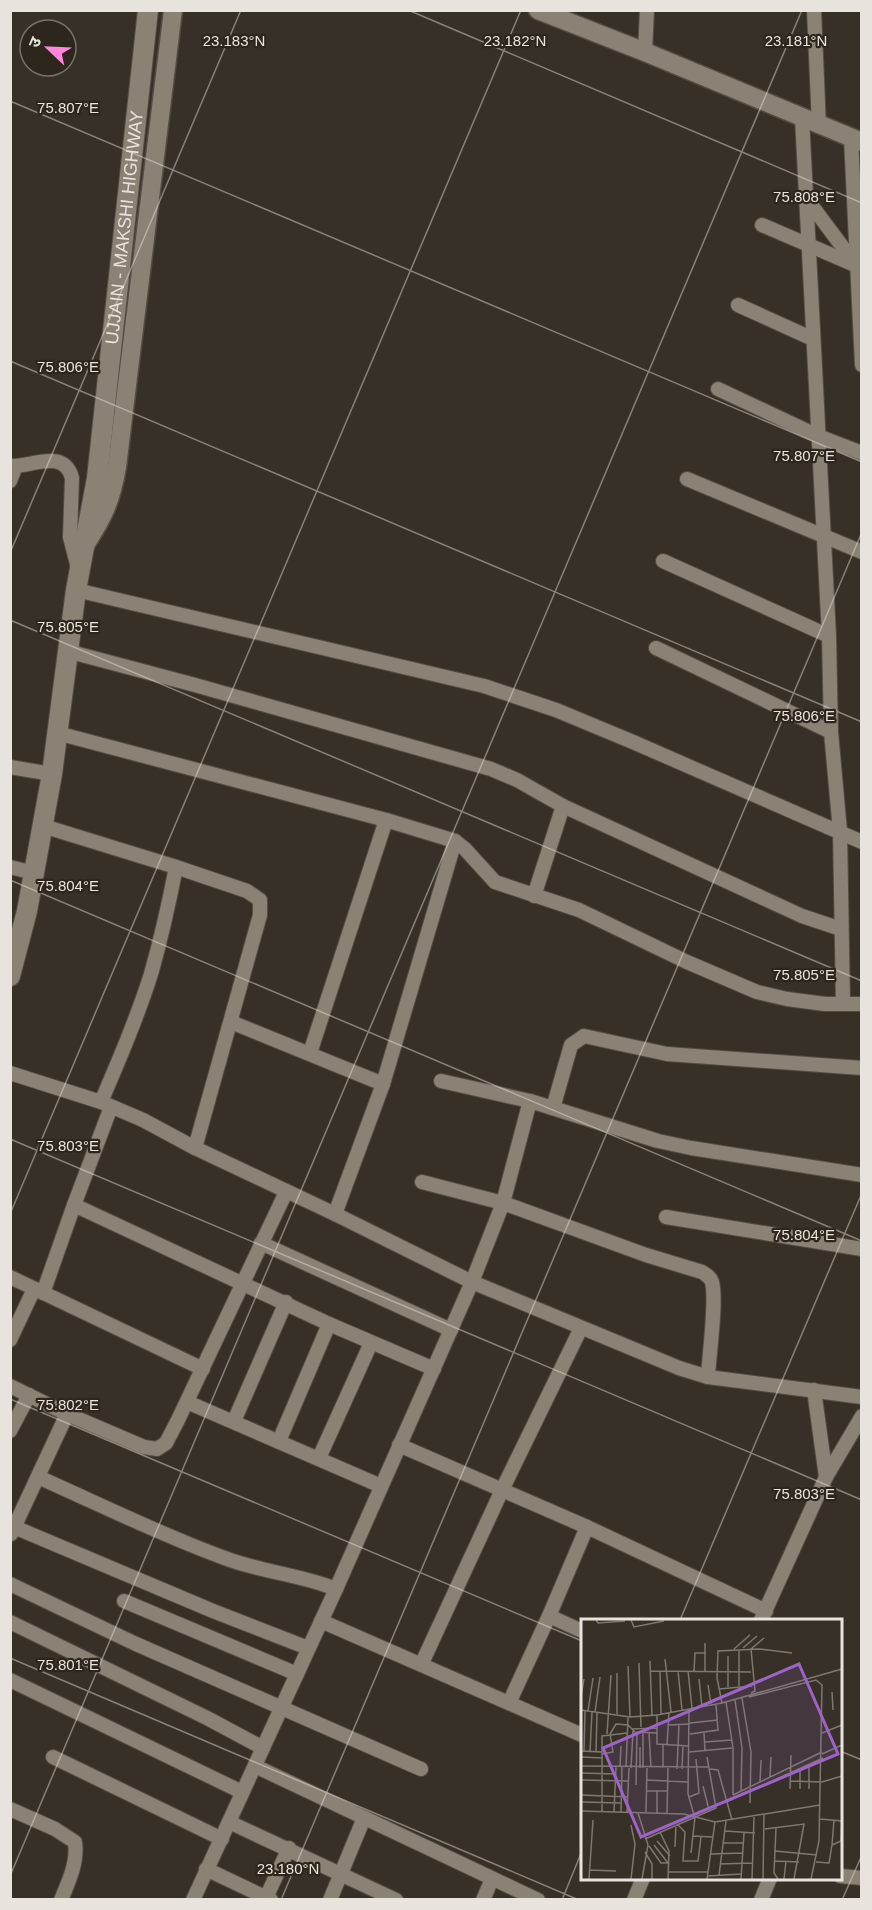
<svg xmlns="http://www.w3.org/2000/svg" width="872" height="1910" viewBox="0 0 872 1910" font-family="Arial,'Noto Sans Devanagari',sans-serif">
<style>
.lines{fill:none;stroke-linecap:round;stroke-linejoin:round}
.minor-casing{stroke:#534d44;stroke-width:16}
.tertiary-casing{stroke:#534d44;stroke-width:21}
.secondary-casing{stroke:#534d44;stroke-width:22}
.minor{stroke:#898275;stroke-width:14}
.tertiary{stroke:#898275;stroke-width:18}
.secondary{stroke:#898275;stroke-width:20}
.ticks{fill:none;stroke:#e8e4dd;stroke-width:1.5;stroke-opacity:0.45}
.labels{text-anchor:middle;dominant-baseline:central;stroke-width:4.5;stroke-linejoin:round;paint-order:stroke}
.street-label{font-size:18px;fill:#e8e4dd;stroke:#2d261c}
.inset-road{fill:none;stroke:#7e786f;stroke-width:1.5}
.view{fill:#9c63c8;fill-opacity:0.15;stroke:#9c63c8;stroke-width:3}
.inset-edge{fill:none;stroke:#e8e4dd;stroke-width:3}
.ticks-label{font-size:15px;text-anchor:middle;fill:#e8e4dd;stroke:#2d261c;stroke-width:4.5;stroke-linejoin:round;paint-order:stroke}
</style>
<rect width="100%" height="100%" fill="#373026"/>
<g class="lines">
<defs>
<g id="minor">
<polyline points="814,10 819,126"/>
<polyline points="645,52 647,10"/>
<polyline points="802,118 829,636 831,732 840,831 843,1004"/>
<polyline points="851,138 862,365"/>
<polyline points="806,198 856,265"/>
<polyline points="762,225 862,268"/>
<polyline points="738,305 813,339"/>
<polyline points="718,389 818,436 862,453"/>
<path d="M10 466C32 467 64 448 72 478L70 537 78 568"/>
<polyline points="687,479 862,552"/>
<polyline points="10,481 16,466"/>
<polyline points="663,561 829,636"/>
<polyline points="76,590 484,686 556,710 633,742 862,842"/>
<polyline points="656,648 831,732"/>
<polyline points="67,651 195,685 491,769 517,780 563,806 600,823 802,916 841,929"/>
<polyline points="57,733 386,820 455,841 465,849 495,882 579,910 687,962 757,992 787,999 825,1004 862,1004"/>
<polyline points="10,767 52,774"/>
<polyline points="43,826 176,867 247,891 260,900 260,915 195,1148"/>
<polyline points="10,867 34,873"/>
<polyline points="534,896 563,806"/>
<polyline points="231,1022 383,1084"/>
<polyline points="310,1053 386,820"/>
<polyline points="10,1073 101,1102 143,1120 195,1148 335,1214 472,1282 679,1368 708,1377 862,1397"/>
<polyline points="441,1081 530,1101 658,1141 691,1148 862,1175"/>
<path d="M101 1102C119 1060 137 1018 151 974 161 939 169 903 176 867"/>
<polyline points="553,1108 571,1045 584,1036 667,1054 862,1068"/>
<path d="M422 1182 503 1203 646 1255 702 1272C707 1275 710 1277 712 1282 717 1300 709 1355 708 1377"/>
<polyline points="74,1205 329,1324 434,1369"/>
<polyline points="335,1214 383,1084 455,841"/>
<polyline points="666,1217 862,1249"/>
<polyline points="261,1243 451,1330"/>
<polyline points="10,1277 203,1369"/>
<polyline points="43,1293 74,1205 111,1107"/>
<polyline points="10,1340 34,1289"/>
<polyline points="10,1386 67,1414 144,1447 157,1449 166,1443 178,1420 286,1192"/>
<polyline points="814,1390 826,1477"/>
<polyline points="187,1402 381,1486"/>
<polyline points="234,1421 286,1302"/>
<polyline points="10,1431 29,1395"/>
<polyline points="279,1441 329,1324"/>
<polyline points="399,1445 587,1527 766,1611"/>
<polyline points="319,1458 371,1343"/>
<path d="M38 1477C99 1504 159 1534 222 1557 259 1572 299 1574 336 1589"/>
<polyline points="14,1527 213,1611 308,1648"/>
<polyline points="11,1534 67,1414"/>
<polyline points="10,1584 136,1644 421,1769"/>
<polyline points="124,1601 297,1674"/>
<polyline points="549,1616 582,1631"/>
<polyline points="761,1620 826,1477 862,1416"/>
<polyline points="321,1621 582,1735"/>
<polyline points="10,1622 207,1718 263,1748"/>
<polyline points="422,1663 502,1490 581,1328"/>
<polyline points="10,1680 242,1792"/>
<polyline points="509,1703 549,1616 587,1527"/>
<polyline points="53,1757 222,1839"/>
<polyline points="255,1766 538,1900"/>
<path d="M10 1809 55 1829 75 1842C78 1862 69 1881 61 1900"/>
<polyline points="229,1822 396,1900"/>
<polyline points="206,1869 271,1900"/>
<polyline points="840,1876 862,1878"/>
<polyline points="193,1900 336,1589 472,1282 503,1203 530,1101"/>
<polyline points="265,1900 289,1848"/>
<polyline points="330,1900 364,1818"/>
<polyline points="483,1900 492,1879"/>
<polyline points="634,1900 643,1878"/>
<polyline points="761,1900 770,1878"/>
</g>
<g id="tertiary">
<polyline points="538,10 645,52 862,142"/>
<path d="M85 545C104 516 111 501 117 467L173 10"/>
</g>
<g id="secondary">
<path id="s1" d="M10 976 27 911 52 774 76 590 97 478 148 10"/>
</g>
</defs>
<use href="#minor" class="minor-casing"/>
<use href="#tertiary" class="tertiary-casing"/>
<use href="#secondary" class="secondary-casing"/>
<use href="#minor" class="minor"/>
<use href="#tertiary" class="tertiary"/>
<use href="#secondary" class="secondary"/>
</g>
<path class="ticks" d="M408 10 862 203M10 101 862 462M10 361 862 722M10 553 241 10M10 620 862 981M10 880 862 1241M10 1139 862 1500M10 1214 521 10M10 1399 582 1641M680 1620 862 1193M10 1658 579 1900M840 1751 862 1760M10 1876 802 10M281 1900 862 532M562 1900 582 1851M842 1900 862 1855"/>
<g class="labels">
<g class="street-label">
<text stroke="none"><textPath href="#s1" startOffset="758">UJJAIN - MAKSHI HIGHWAY</textPath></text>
</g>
</g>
<g transform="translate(581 1619)">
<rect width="261" height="261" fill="#373026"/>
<path class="inset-road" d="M15 1 17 4 44 2M50 1 53 8 83 2M124 24V53M162 29 176 17M153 30 169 16M158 31V67M147 37V68M84 40 90 93M69 42 71 97M58 44 60 108M47 47 49 98M69 52 170 53M79 52 80 95M97 52 101 91M107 52 111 89M113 52 114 34H124M118 60 121 88M127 66 130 85M138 70 171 67M251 73 252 91M170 74 174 72 170 30 183 19M0 78 3 60M168 78 235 61 241 66 238 222 230 260M161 79 170 133 169 184M154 81 161 129 160 172M145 83 152 129V176M141 84 136 59 137 32 178 30 211 34M108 90 107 175 113 196M0 91 49 98 76 96 141 84 261 50M7 92 12 59M14 93 19 58M36 95V54M76 96V125L108 127M109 104 137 101M87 106 109 105M51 110 76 109M62 113V149M68 114 70 149M123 114 124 132M241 114 261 106M26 115 30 56M29 115 35 105 47 106 54 113 76 114M109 115 137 111 135 86M124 123 151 121M86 126 88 93M59 128V149M0 132 21 133M3 132 4 92M9 133 11 93M15 133 16 94M108 133 151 129M21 135 32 133 29 115M241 135 261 126M0 138 22 139M0 147 128 148M39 148 40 127M45 148 47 98M50 149 52 112M82 149V126M96 150 98 105M101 150 102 126M129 150 137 151 151 201M0 154 34 155M189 158 190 138M0 161 47 162M66 161 107 163M209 162 241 163 261 157M179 163 180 141M55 166 56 113M122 167 128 191M209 170 210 136M219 170V150M228 170V145M65 172H87M0 176 47 178M152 176 241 133M108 178 118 174 115 140M147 182 242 139M0 183 40 184M0 192 103 195 134 203 239 186M21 192V117L46 114M33 193 35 148M40 193 41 148M46 193 48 149M65 193 66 149M57 194 67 226 61 260M76 194V172M86 194 87 149M96 205 104 213 102 242H117L120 218M50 206 54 225 50 260M195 209 193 254 197 260M184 210 223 205 213 260M144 212 174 214M79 213 88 232 87 260M112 217 131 218M64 220 135 189 126 138M76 222 89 237M142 224H163M73 226 87 244M251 226 253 201M68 227 80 244H87M94 228 95 206M194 232 236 236M64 233 71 245V260M110 234 114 198M129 235 162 234M194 242 218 243M235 243 248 244 251 226 260 222 261 202 239 200M139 245 172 244M8 251 35 252M87 253H127M138 256 145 202M127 257 160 255M8 260 12 201M126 260 134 203M160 260 163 214M171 260 173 198M182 260 183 196M203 260 205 242"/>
<path class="view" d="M218 45 257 135 60 218 22 129Z"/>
<rect width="261" height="261" class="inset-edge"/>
</g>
<g class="ticks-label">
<text x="796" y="46">23.181°N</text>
<text x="234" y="46">23.183°N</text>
<text x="515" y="46">23.182°N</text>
<text x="68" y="113">75.807°E</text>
<text x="804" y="202">75.808°E</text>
<text x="68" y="372">75.806°E</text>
<text x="804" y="461">75.807°E</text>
<text x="68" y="632">75.805°E</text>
<text x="804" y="721">75.806°E</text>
<text x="68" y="891">75.804°E</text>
<text x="804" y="980">75.805°E</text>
<text x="68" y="1151">75.803°E</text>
<text x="804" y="1240">75.804°E</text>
<text x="68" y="1410">75.802°E</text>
<text x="804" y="1499">75.803°E</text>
<text x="68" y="1670">75.801°E</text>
<text x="288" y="1874">23.180°N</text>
</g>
<rect width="872" height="1910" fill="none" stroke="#e8e4dd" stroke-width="24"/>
<g transform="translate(48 48) rotate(293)"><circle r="28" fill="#2d261c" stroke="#787269" stroke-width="1.5"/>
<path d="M0-4.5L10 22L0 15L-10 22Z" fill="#ff85de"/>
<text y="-9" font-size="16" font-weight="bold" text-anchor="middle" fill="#e8e4dd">उ</text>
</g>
</svg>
